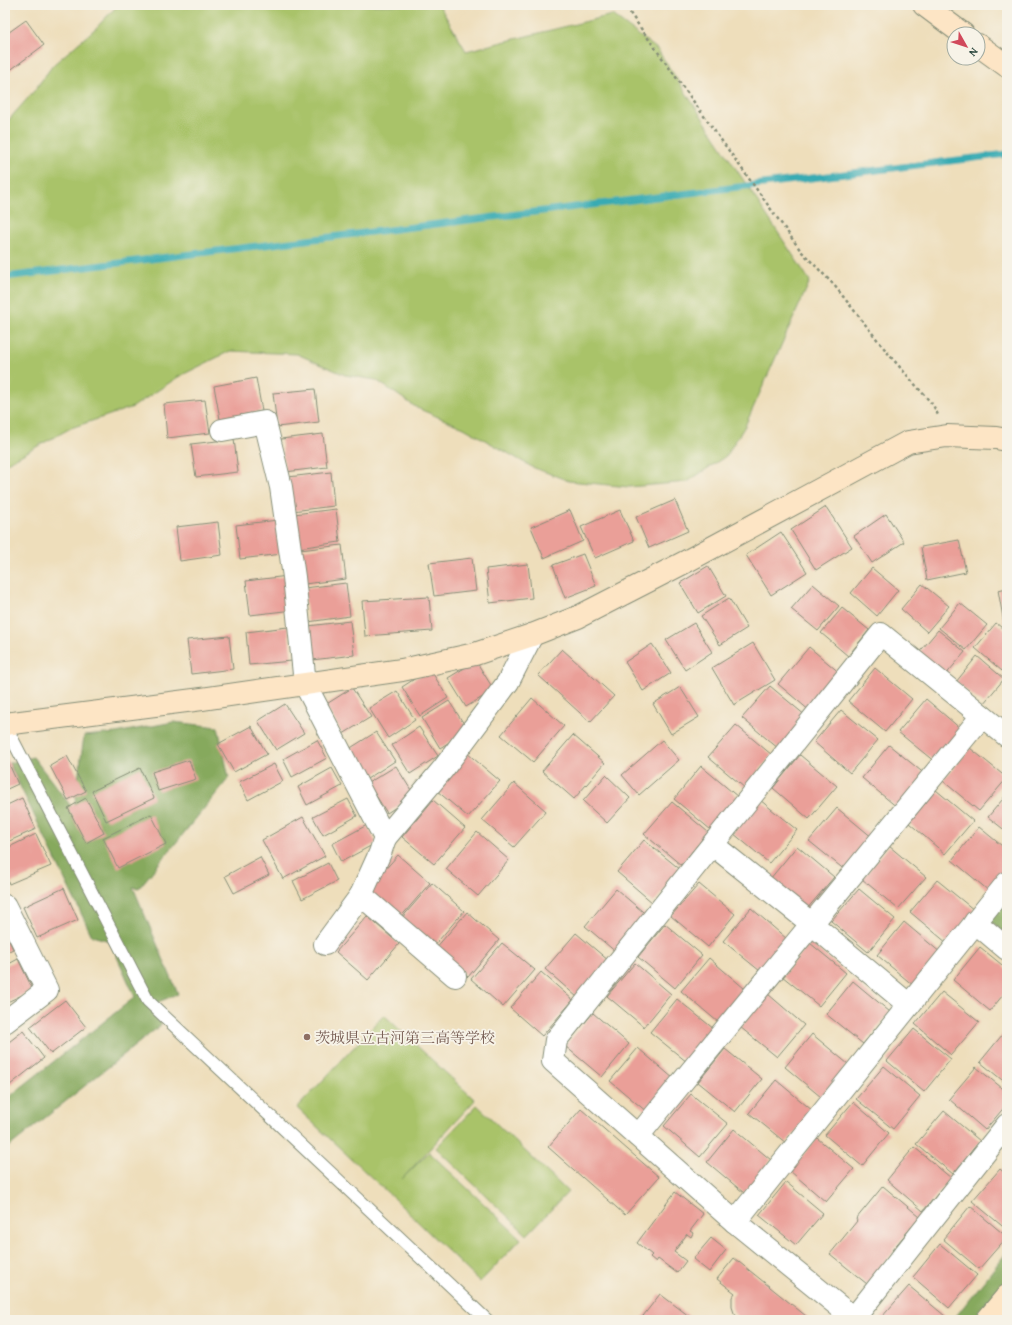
<svg xmlns="http://www.w3.org/2000/svg" width="1012" height="1325" viewBox="0 0 1012 1325" font-family="'Gentium Book Plus','Noto Serif JP',serif">
<style>
.green{fill:#a9c369;stroke:#64804e}
.forest{fill:#86a95d;stroke:#527348}
.lines{fill:none;stroke-linecap:round;stroke-linejoin:round}
.stream{stroke:#39abb3;stroke-width:7}
.building{fill:#ea9f98}
.lane-casing{stroke:#868e78;stroke-width:14}
.street-casing{stroke:#868e78;stroke-width:24}
.secondary-casing{stroke:#868e78;stroke-width:24}
.path{stroke:#868e78;stroke-width:2.5;stroke-dasharray:3 3;stroke-linecap:butt}
.lane{stroke:#fff;stroke-width:12}
.street{stroke:#fff;stroke-width:22}
.secondary{stroke:#fde5c5;stroke-width:22}
.education-dot{fill:#8d6e63;stroke:#f7f3e8;stroke-width:1.5}
.labels{text-anchor:middle;dominant-baseline:central;stroke-width:3.5;stroke-linejoin:round;paint-order:stroke}
.education-label{font-size:15px;fill:#785e54;stroke:#f7f3e8;text-anchor:start}
</style>
<rect width="100%" height="100%" fill="#f7f3e8"/>
<filter id="ink" filterUnits="userSpaceOnUse"><feTurbulence type="fractalNoise" baseFrequency=".025" numOctaves="2"/><feDisplacementMap in="SourceGraphic" scale="8" xChannelSelector="R" yChannelSelector="G"/><feConvolveMatrix kernelMatrix="1 2 1 2 8 2 1 2 1" color-interpolation-filters="sRGB"/></filter>
<filter id="wash" filterUnits="userSpaceOnUse"><feTurbulence type="fractalNoise" baseFrequency=".012" numOctaves="4" result="noise"/><feDisplacementMap in="SourceGraphic" scale="16" xChannelSelector="R" yChannelSelector="G"/><feGaussianBlur stdDeviation="0.9" result="paint"/><feColorMatrix in="noise" values="0 0 0 0 0 0 0 0 0 0 0 0 0 0 0 0 0 1.4 0 .05"/><feComposite in="paint" operator="in"/></filter>
<g filter="url(#wash)">
<rect width="100%" height="100%" fill="#eedebb"/>
<g class="green">
<polygon points="118,5 439,5 466,51 612,15 657,49 810,281 745,426 726,456 687,482 629,487 569,481 532,467 464,428 417,408 376,380 345,375 297,354 230,351 178,377 133,407 71,428 5,464 5,124 34,91 53,65 96,28"/>
<polygon points="384,1015 475,1100 402,1179 429,1152 521,1239 480,1282 388,1193 297,1108"/>
<polygon points="477,1105 568,1192 527,1235 436,1148"/>
</g>
<g class="forest">
<polygon points="173,722 218,727 229,778 139,888 133,887 178,994 148,1006 162,1024 5,1150 5,1100 135,997 110,941 92,936 9,763 33,757 74,810 84,736 116,733"/>
<polygon points="1007,898 1007,935 989,920"/>
<polygon points="1007,1252 1007,1320 953,1320"/>
</g>
<g class="lines">
<polyline class="stream" points="5,277 1007,154"/>
</g>
<g id="blocks">
<g class="building">
<polygon points="26,20 44,45 5,74 5,35"/>
<polygon points="256,378 262,411 220,419 214,386"/>
<polygon points="315,389 319,422 277,427 273,393"/>
<polygon points="205,400 210,433 167,438 164,404"/>
<polygon points="323,434 327,467 285,472 281,439"/>
<polygon points="234,439 238,472 196,477 191,444"/>
<polygon points="331,472 334,506 292,511 288,477"/>
<polygon points="675,500 688,531 649,548 636,517"/>
<polygon points="826,507 852,547 816,570 791,530"/>
<polygon points="336,509 340,542 298,548 294,514"/>
<polygon points="570,510 583,541 544,558 531,527"/>
<polygon points="620,510 634,541 595,558 581,527"/>
<polygon points="886,514 904,542 872,563 854,536"/>
<polygon points="278,520 282,554 240,559 236,525"/>
<polygon points="218,522 222,555 180,561 176,527"/>
<polygon points="781,532 807,572 771,595 746,555"/>
<polygon points="959,540 966,572 927,580 921,547"/>
<polygon points="342,545 346,579 304,584 300,550"/>
<polygon points="583,554 596,586 565,598 553,565"/>
<polygon points="472,558 476,591 434,596 429,563"/>
<polygon points="528,564 532,598 490,603 486,569"/>
<polygon points="708,566 726,596 698,613 680,583"/>
<polygon points="872,568 898,590 877,616 851,593"/>
<polygon points="288,576 293,610 250,615 246,581"/>
<polygon points="346,583 350,616 308,622 304,588"/>
<polygon points="813,584 839,606 818,631 791,609"/>
<polygon points="922,584 949,606 927,632 901,609"/>
<polygon points="1007,588 1007,622 1004,623 998,590"/>
<polygon points="429,597 432,631 365,636 362,601"/>
<polygon points="729,598 747,628 720,645 701,616"/>
<polygon points="960,603 987,625 966,650 939,628"/>
<polygon points="842,608 869,630 848,656 821,633"/>
<polygon points="350,621 354,655 312,660 308,626"/>
<polygon points="694,623 712,652 685,670 666,640"/>
<polygon points="996,623 1007,632 1007,664 1002,671 975,648"/>
<polygon points="288,627 292,661 249,665 246,632"/>
<polygon points="938,630 965,652 944,677 917,655"/>
<polygon points="229,636 233,669 191,674 187,640"/>
<polygon points="753,643 775,680 734,705 712,668"/>
<polygon points="652,644 671,673 643,691 625,662"/>
<polygon points="809,647 841,674 810,711 778,684"/>
<polygon points="562,649 614,696 590,722 538,675"/>
<polygon points="977,656 1004,679 983,704 956,682"/>
<polygon points="476,661 494,690 466,707 448,678"/>
<polygon points="875,668 912,699 885,732 848,701"/>
<polygon points="430,669 448,698 420,716 402,687"/>
<polygon points="770,686 806,716 779,749 742,718"/>
<polygon points="680,687 699,717 671,734 653,704"/>
<polygon points="352,688 371,717 343,734 325,705"/>
<polygon points="397,691 415,720 388,738 369,708"/>
<polygon points="532,698 564,726 533,762 501,735"/>
<polygon points="926,699 962,730 935,762 898,732"/>
<polygon points="449,701 468,730 440,748 422,718"/>
<polygon points="285,704 304,733 276,750 258,721"/>
<polygon points="841,710 878,740 850,773 814,742"/>
<polygon points="736,725 772,755 745,788 708,757"/>
<polygon points="251,726 267,754 234,772 218,744"/>
<polygon points="419,727 438,756 410,774 392,745"/>
<polygon points="376,732 395,761 367,779 349,749"/>
<polygon points="573,735 605,763 574,799 542,771"/>
<polygon points="317,740 327,758 292,777 283,759"/>
<polygon points="662,740 679,760 639,795 622,775"/>
<polygon points="889,745 926,775 898,808 862,778"/>
<polygon points="970,748 1007,778 979,811 943,781"/>
<polygon points="467,753 500,781 468,817 436,790"/>
<polygon points="5,755 18,784 5,790"/>
<polygon points="800,755 837,786 809,819 773,788"/>
<polygon points="67,756 86,791 68,800 50,766"/>
<polygon points="189,760 196,779 158,791 152,772"/>
<polygon points="274,764 283,781 248,800 239,782"/>
<polygon points="396,766 414,795 387,813 368,783"/>
<polygon points="701,766 738,797 711,830 674,799"/>
<polygon points="140,768 154,798 106,821 92,791"/>
<polygon points="332,768 342,786 307,805 298,787"/>
<polygon points="606,775 630,798 607,823 583,801"/>
<polygon points="514,783 546,811 514,847 482,820"/>
<polygon points="936,790 973,821 945,854 909,823"/>
<polygon points="1007,794 1007,832 988,817"/>
<polygon points="22,798 36,829 5,843 5,806"/>
<polygon points="86,798 104,833 86,843 68,808"/>
<polygon points="348,799 357,816 323,835 313,817"/>
<polygon points="433,800 465,828 434,864 402,837"/>
<polygon points="760,800 797,830 769,863 733,833"/>
<polygon points="672,802 708,832 681,865 644,834"/>
<polygon points="837,808 873,838 846,871 809,841"/>
<polygon points="151,814 166,844 118,868 103,838"/>
<polygon points="303,817 325,856 283,879 262,840"/>
<polygon points="367,825 376,843 341,862 332,844"/>
<polygon points="979,827 1007,850 1007,869 989,891 952,860"/>
<polygon points="477,832 509,860 478,896 446,869"/>
<polygon points="36,834 51,866 9,884 5,874 5,849"/>
<polygon points="644,840 681,870 653,903 617,872"/>
<polygon points="797,846 834,877 806,910 770,879"/>
<polygon points="889,846 926,877 898,909 862,879"/>
<polygon points="398,855 430,883 399,919 366,891"/>
<polygon points="260,857 269,875 234,893 225,876"/>
<polygon points="328,863 337,881 302,899 293,881"/>
<polygon points="937,880 974,910 947,943 910,912"/>
<polygon points="432,883 464,911 433,947 400,920"/>
<polygon points="699,884 735,914 708,947 671,916"/>
<polygon points="64,888 78,920 37,938 23,907"/>
<polygon points="616,889 649,917 617,953 585,926"/>
<polygon points="859,889 895,919 868,952 831,921"/>
<polygon points="751,908 787,939 760,971 723,941"/>
<polygon points="467,912 499,940 468,977 435,949"/>
<polygon points="367,916 399,944 368,980 336,952"/>
<polygon points="904,922 941,953 914,986 877,955"/>
<polygon points="665,924 702,955 675,988 638,957"/>
<polygon points="5,932 13,949 5,953"/>
<polygon points="576,933 609,961 577,997 545,969"/>
<polygon points="502,943 535,970 503,1007 471,979"/>
<polygon points="810,943 846,973 819,1006 782,976"/>
<polygon points="980,947 1007,969 1007,990 990,1011 953,980"/>
<polygon points="709,958 745,989 718,1022 681,991"/>
<polygon points="18,959 33,990 5,1003 5,966"/>
<polygon points="635,963 671,994 644,1027 607,996"/>
<polygon points="541,972 573,1000 542,1036 510,1008"/>
<polygon points="853,981 890,1012 863,1044 826,1014"/>
<polygon points="942,992 979,1022 951,1055 915,1024"/>
<polygon points="768,994 804,1025 777,1057 740,1027"/>
<polygon points="677,999 714,1029 687,1062 650,1032"/>
<polygon points="65,1000 86,1027 51,1054 30,1027"/>
<polygon points="593,1013 629,1044 602,1077 565,1046"/>
<polygon points="914,1029 951,1059 924,1092 887,1061"/>
<polygon points="1007,1029 1007,1084 980,1062"/>
<polygon points="23,1031 44,1058 10,1085 5,1080 5,1045"/>
<polygon points="812,1034 848,1064 821,1097 785,1067"/>
<polygon points="638,1048 674,1079 647,1112 610,1081"/>
<polygon points="725,1049 762,1079 735,1112 698,1082"/>
<polygon points="884,1066 920,1096 893,1129 856,1099"/>
<polygon points="976,1067 1007,1092 1007,1104 985,1130 949,1099"/>
<polygon points="776,1080 813,1111 786,1143 749,1113"/>
<polygon points="691,1094 728,1124 700,1157 664,1126"/>
<polygon points="853,1102 889,1133 862,1166 825,1135"/>
<polygon points="581,1109 659,1177 625,1215 548,1147"/>
<polygon points="944,1111 980,1141 953,1174 916,1144"/>
<polygon points="734,1129 771,1160 744,1193 707,1162"/>
<polygon points="817,1138 854,1169 826,1202 790,1171"/>
<polygon points="914,1147 951,1178 923,1211 887,1180"/>
<polygon points="1000,1169 1007,1175 1007,1230 972,1201"/>
<polygon points="786,1182 823,1213 796,1245 759,1215"/>
<polygon points="883,1186 920,1217 892,1250 894,1251 867,1284 830,1254 857,1221 856,1219"/>
<polygon points="675,1192 703,1214 690,1231 693,1233 691,1237 687,1234 674,1252 686,1261 677,1273 658,1259 656,1262 650,1257 652,1255 637,1243"/>
<polygon points="970,1206 1007,1237 979,1269 943,1239"/>
<polygon points="711,1238 726,1250 709,1272 693,1259"/>
<polygon points="940,1244 977,1275 949,1308 913,1277"/>
<polygon points="734,1258 811,1320 741,1320 738,1318 734,1313 732,1307 732,1297 735,1293 717,1279"/>
<polygon points="909,1286 945,1316 942,1320 883,1320 881,1318"/>
<polygon points="660,1294 689,1316 686,1320 640,1320"/>
</g>
</g>
</g>
<g filter="url(#ink)">
<use href="#blocks" fill-opacity="0" stroke="#868e78" stroke-width="1"/>
<g class="lines">
<defs>
<polyline id="lane" points="5,725 148,1001 487,1320"/>
<g id="street">
<polyline points="222,430 265,422 281,487 294,577 305,684 385,838 380,853 361,895 325,944"/>
<polyline points="385,838 443,769 508,682 532,635"/>
<polyline points="713,845 812,924 909,1005"/>
<polyline points="361,895 455,976"/>
<polyline points="5,906 47,990 5,1022"/>
<polyline points="975,922 1007,949"/>
<polyline points="638,1136 982,716"/>
<polyline points="735,1222 1007,883"/>
<polyline points="854,1318 1007,1125"/>
<polyline points="856,1320 735,1222 553,1061 556,1040 881,634 1007,736"/>
</g>
<g id="secondary">
<polyline points="924,5 963,34"/>
<polyline points="978,45 1007,66"/>
<polyline points="5,724 202,699 402,670 475,654 532,635 578,617 689,560 908,442 947,436 996,438 1007,440"/>
<polyline points="987,1320 1007,1296"/>
</g>
</defs>
<use href="#lane" class="lane-casing"/>
<use href="#street" class="street-casing"/>
<use href="#secondary" class="secondary-casing"/>
<polyline class="path" points="621,5 627,9 801,251 834,285 891,357 933,405 938,415"/>
<use href="#lane" class="lane"/>
<use href="#street" class="street"/>
<use href="#secondary" class="secondary"/>
</g>
</g>
<circle class="education-dot" cx="307" cy="1037" r="4"/>
<g class="labels">
<g class="education-label">
<text x="315" y="1037">茨城県立古河第三高等学校</text>
</g>
</g>
<rect width="1012" height="1325" fill="none" stroke="#f7f3e8" stroke-width="20"/>
<g transform="translate(966 46) rotate(129)"><circle r="19" fill="#f7f3e8" stroke="#a1aaa0"/>
<path d="M0-3L7 15L0 10L-7 15Z" fill="#d1495b"/>
<text y="-6" font-size="11" font-weight="bold" text-anchor="middle" fill="#1f3d34">N</text>
</g>
</svg>
